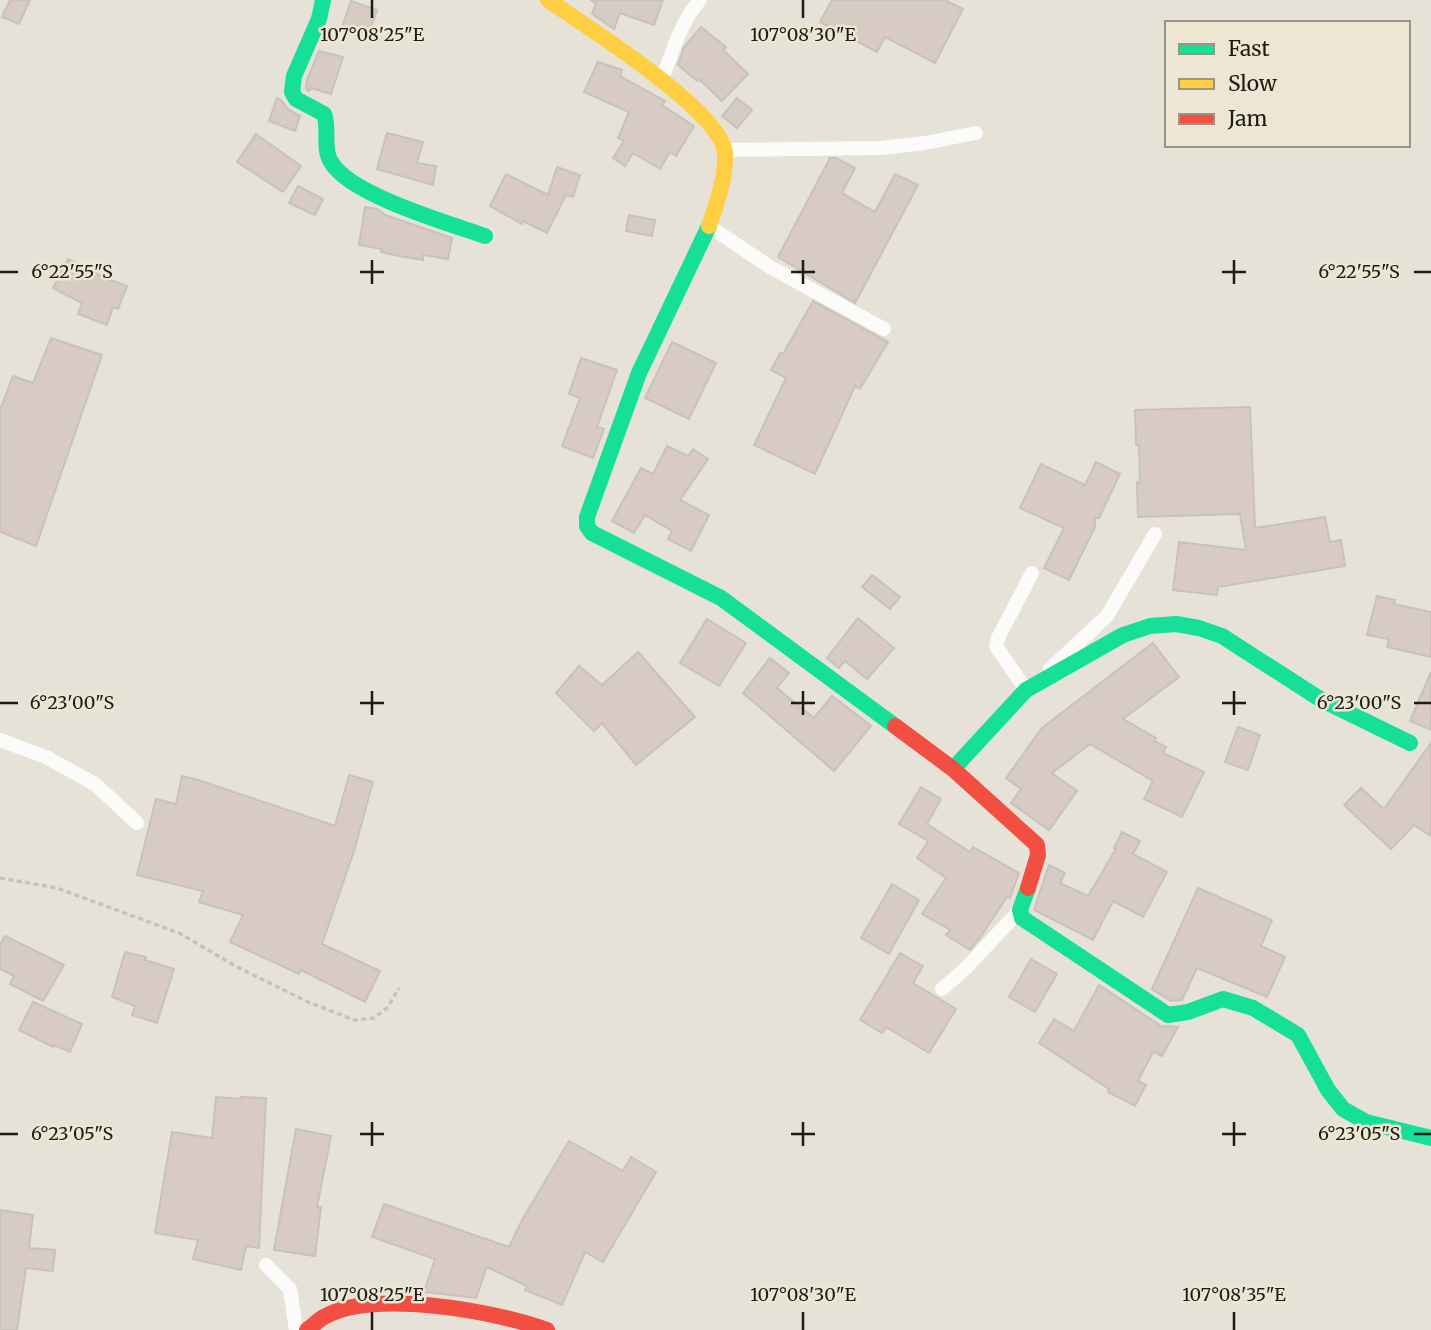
<svg xmlns="http://www.w3.org/2000/svg" width="1431" height="1330" viewBox="0 0 1431 1330" font-family="Merriweather,serif">
<style>
.building{fill:#d8cbc3;stroke:#c7c2bc;stroke-width:2}
.lines{fill:none;stroke-linecap:round;stroke-linejoin:round}
.path{stroke:#c3c2be;stroke-width:3.5;stroke-dasharray:5 3.5;stroke-linecap:butt}
.street{stroke:#fbfbf9;stroke-width:14}
.fast{stroke:#16e098;stroke-width:16}
.slow{stroke:#ffcf43;stroke-width:16}
.jam{stroke:#f24e42;stroke-width:16}
.ticks{fill:none;stroke:#1d1b14;stroke-width:2.5}
.ticks-label{font-size:18px;text-anchor:middle;fill:#1d1b14;stroke:#ece6d2;stroke-width:5;stroke-linejoin:round;paint-order:stroke}
</style>
<rect width="100%" height="100%" fill="#e6e2d8"/>
<g class="building">
<polygon points="10,0 30,0 19,24 2,17"/>
<polygon points="591,0 663,0 654,25 620,13 614,29 592,14 596,4"/>
<polygon points="832,0 945,0 963,9 935,63 885,37 877,52 820,22"/>
<polygon points="351,1 377,10 368,37 342,28"/>
<polygon points="701,27 726,47 723,50 748,74 722,101 699,79 697,81 678,65 684,47"/>
<polygon points="319,51 343,57 331,94 311,88 309,91 306,89 307,80"/>
<polygon points="598,62 622,70 620,76 665,101 662,105 694,126 676,156 670,152 660,169 633,153 625,166 613,158 624,141 618,138 629,112 584,92"/>
<polygon points="277,98 281,100 289,110 300,116 295,131 269,121"/>
<polygon points="737,98 752,110 737,128 722,116"/>
<polygon points="387,133 423,142 417,163 436,166 433,185 377,169"/>
<polygon points="256,134 301,166 283,192 237,162"/>
<polygon points="830,158 836,158 855,168 842,193 875,212 895,174 918,185 855,303 778,257"/>
<polygon points="557,167 580,175 573,197 566,195 547,233 523,221 522,224 490,206 506,174 548,195"/>
<polygon points="298,186 323,199 315,215 289,203"/>
<polygon points="365,207 377,209 385,215 452,238 448,259 423,255 423,260 399,256 381,252 382,249 359,245"/>
<polygon points="629,215 655,220 652,236 626,231"/>
<polygon points="68,259 105,278 127,286 118,309 113,307 107,325 78,314 82,303 53,288"/>
<polygon points="813,301 888,342 860,389 855,386 815,474 754,445 786,378 771,370 780,353 783,354"/>
<polygon points="51,338 102,355 36,546 0,532 0,410 13,376 33,383"/>
<polygon points="672,342 716,363 689,419 645,398"/>
<polygon points="581,358 617,370 597,427 604,429 593,458 562,446 580,398 569,394"/>
<polygon points="1250,407 1255,528 1325,517 1330,542 1341,540 1345,566 1218,587 1217,595 1173,590 1179,542 1246,550 1240,514 1138,517 1137,482 1140,483 1139,445 1136,445 1135,410"/>
<polygon points="667,446 688,456 693,449 708,459 680,500 709,515 691,551 668,539 672,531 645,515 634,533 612,521 641,468 653,474"/>
<polygon points="1096,462 1120,474 1099,518 1095,518 1095,527 1069,580 1044,568 1064,528 1020,508 1041,464 1085,485"/>
<polygon points="872,575 900,597 890,609 862,587"/>
<polygon points="1377,596 1395,600 1394,604 1431,612 1431,657 1387,647 1389,639 1367,635"/>
<polygon points="858,618 894,648 867,679 845,661 839,668 827,658"/>
<polygon points="707,619 746,643 719,686 680,663"/>
<polygon points="1153,643 1179,677 1123,719 1156,738 1154,741 1166,747 1163,753 1204,772 1182,817 1144,799 1153,781 1090,744 1052,773 1077,791 1049,830 1011,803 1021,789 1006,778 1042,728"/>
<polygon points="638,652 695,717 636,765 602,723 594,731 556,693 579,666 602,685"/>
<polygon points="770,658 789,673 777,688 814,718 832,696 871,726 834,771 743,693"/>
<polygon points="1431,672 1431,730 1410,721"/>
<polygon points="1238,727 1260,735 1248,770 1225,762"/>
<polygon points="1431,743 1431,836 1414,825 1391,849 1344,805 1361,788 1384,809"/>
<polygon points="349,775 373,782 354,851 322,944 380,971 365,1002 301,970 299,974 230,942 243,915 199,902 203,891 137,875 156,799 176,804 182,776 198,780 335,826"/>
<polygon points="921,787 941,799 927,824 970,852 973,847 1019,873 1010,898 1007,897 980,938 970,950 946,935 950,930 922,914 946,878 917,858 928,841 899,824"/>
<polygon points="1122,832 1140,841 1133,854 1167,872 1143,917 1113,901 1093,940 1034,910 1049,865 1065,873 1060,883 1088,896 1116,849 1114,848"/>
<polygon points="892,884 919,900 889,954 861,938"/>
<polygon points="1198,888 1272,920 1261,946 1285,957 1267,997 1197,968 1182,1000 1171,1001 1152,989"/>
<polygon points="5,936 64,965 43,1001 10,984 14,976 0,969 0,945"/>
<polygon points="125,952 146,957 145,960 174,969 157,1023 132,1015 135,1006 112,997"/>
<polygon points="900,953 923,966 913,983 956,1009 929,1053 886,1027 882,1033 860,1020"/>
<polygon points="1031,959 1057,974 1035,1012 1009,997"/>
<polygon points="1099,985 1161,1026 1178,1027 1162,1056 1153,1052 1138,1081 1146,1085 1135,1106 1108,1092 1109,1089 1039,1043 1054,1019 1074,1031"/>
<polygon points="33,1002 82,1024 70,1052 54,1045 53,1047 19,1030"/>
<polygon points="216,1097 241,1099 241,1097 266,1098 259,1248 246,1246 241,1270 193,1259 198,1240 155,1233 172,1132 212,1138"/>
<polygon points="296,1129 331,1136 317,1207 321,1207 315,1256 274,1250"/>
<polygon points="569,1141 623,1171 631,1157 656,1172 603,1262 585,1252 562,1305 525,1290 527,1286 487,1267 476,1298 424,1292 435,1259 372,1237 384,1204 509,1247 522,1220"/>
<polygon points="0,1210 33,1215 29,1248 55,1250 53,1271 26,1268 17,1330 0,1330"/>
</g>
<g class="lines">
<polyline class="path" points="0,878 57,888 179,933 239,968 308,1002 354,1020 374,1018 387,1008 399,988"/>
<g class="street">
<path d="M662 79C673 51 680 23 700 0"/>
<polyline points="725,150 881,148 925,143 976,133"/>
<polyline points="709,226 770,267 884,329"/>
<polyline points="1050,669 1107,616 1155,534"/>
<polyline points="1026,690 996,646 998,638 1032,573"/>
<polyline points="0,740 46,757 95,784 137,823"/>
<polyline points="942,989 965,969 1020,910"/>
<polyline points="266,1265 290,1289 296,1330"/>
</g>
<g class="fast">
<path d="M323 0 319 19 294 76 292 92 296 99 324 114C330 129 322 148 331 162 350 195 448 223 485 236"/>
<polyline points="709,226 639,373 587,517 587,526 592,533 721,598 895,726"/>
<polyline points="953,769 1026,690 1123,635 1150,626 1176,624 1199,628 1222,636 1320,699 1410,743"/>
<polyline points="1028,888 1020,910 1022,918 1168,1015 1188,1012 1223,999 1253,1008 1298,1035 1328,1090 1343,1109 1366,1122 1431,1138"/>
</g>
<path class="slow" d="M548 0C584 25 722 111 725 153 726 178 717 203 709 226"/>
<g class="jam">
<polyline points="895,726 953,769 1037,845 1038,855 1028,888"/>
<path d="M307 1330C313 1326 318 1320 324 1317 374 1289 495 1311 547 1330"/>
</g>
</g>
<path class="ticks" d="M372 0V18M803 0V18M372 260V284M803 260V284M1234 260V284M0 272H18M360 272H384M791 272H815M1222 272H1246M1414 272H1431M372 691V715M803 691V715M1234 691V715M0 703H18M360 703H384M791 703H815M1222 703H1246M1414 703H1431M372 1122V1146M803 1122V1146M1234 1122V1146M0 1134H18M360 1134H384M791 1134H815M1222 1134H1246M1414 1134H1431M372 1312V1330M803 1312V1330M1234 1312V1330"/>
<g class="ticks-label">
<text x="372" y="41">107°08'25"E</text>
<text x="803" y="41">107°08'30"E</text>
<text x="72" y="278">6°22'55"S</text>
<text x="1359" y="278">6°22'55"S</text>
<text x="72" y="709">6°23'00"S</text>
<text x="1359" y="709">6°23'00"S</text>
<text x="72" y="1140">6°23'05"S</text>
<text x="1359" y="1140">6°23'05"S</text>
<text x="372" y="1301">107°08'25"E</text>
<text x="803" y="1301">107°08'30"E</text>
<text x="1234" y="1301">107°08'35"E</text>
</g>
<rect x="1165" y="21" width="245" height="126" fill="#ece6d2" stroke="#999586" stroke-width="2"/>
<rect x="1179" y="44" width="35" height="10" fill="#16e098" stroke="#999586" stroke-width="2"/>
<text x="1228" y="56" font-size="21" fill="#1d1b14">Fast</text>
<rect x="1179" y="79" width="35" height="10" fill="#ffcf43" stroke="#999586" stroke-width="2"/>
<text x="1228" y="91" font-size="21" fill="#1d1b14">Slow</text>
<rect x="1179" y="114" width="35" height="10" fill="#f24e42" stroke="#999586" stroke-width="2"/>
<text x="1228" y="126" font-size="21" fill="#1d1b14">Jam</text>
</svg>
